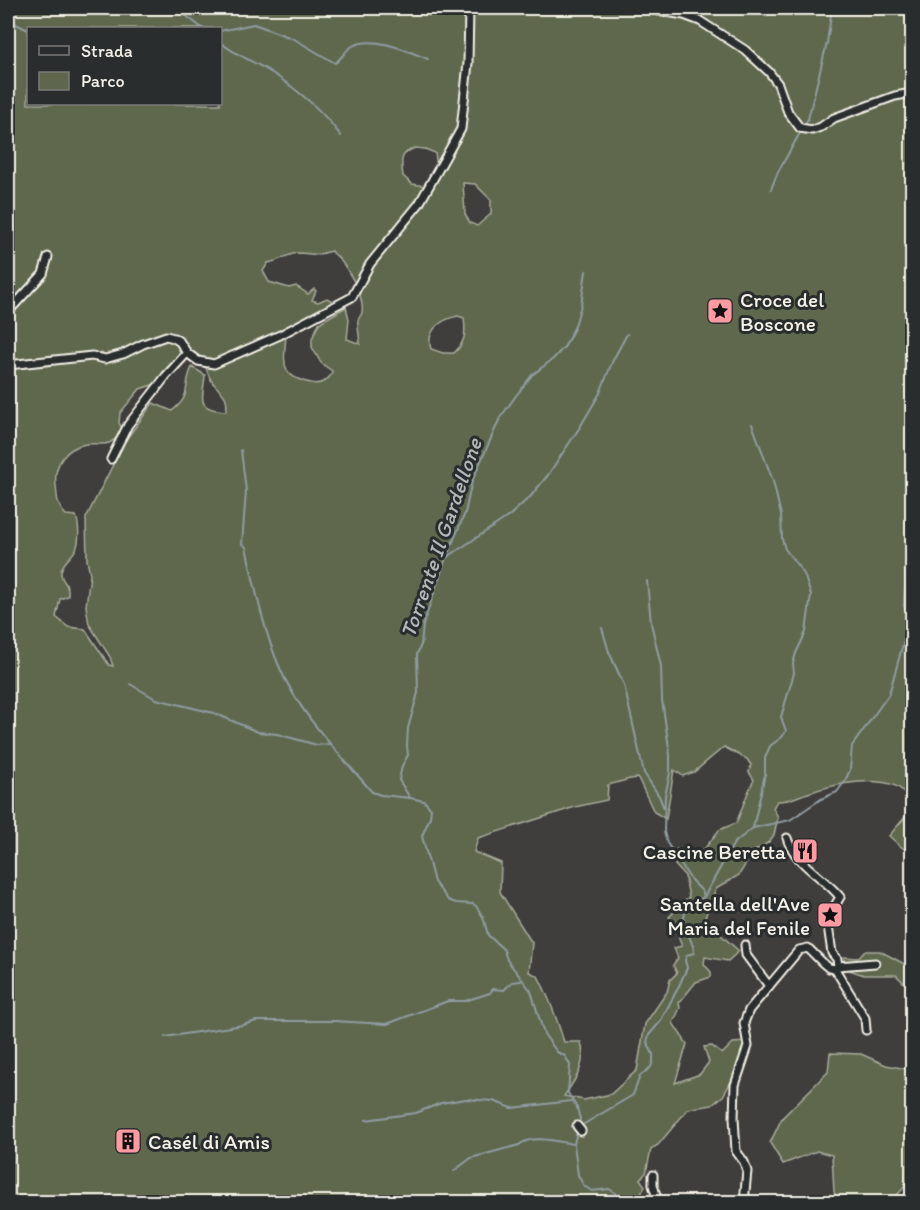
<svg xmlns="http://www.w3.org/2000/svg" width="920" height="1210" viewBox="0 0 920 1210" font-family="Itim,sans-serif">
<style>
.green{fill:#5e674e;stroke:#a9ac9b;stroke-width:1.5;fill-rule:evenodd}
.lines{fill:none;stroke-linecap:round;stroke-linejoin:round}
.stream{stroke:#919ca1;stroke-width:2}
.street-casing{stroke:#f4f1e8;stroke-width:11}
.street{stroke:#2a2d2e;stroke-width:7}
.labels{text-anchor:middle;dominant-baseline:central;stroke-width:6;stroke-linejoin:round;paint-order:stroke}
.poi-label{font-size:21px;fill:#f4f1e8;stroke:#2a2d2e;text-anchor:start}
.water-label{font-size:22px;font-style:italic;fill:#b2b8b9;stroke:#2a2d2e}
</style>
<rect width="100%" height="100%" fill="#403e3d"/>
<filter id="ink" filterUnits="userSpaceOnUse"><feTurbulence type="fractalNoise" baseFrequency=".0167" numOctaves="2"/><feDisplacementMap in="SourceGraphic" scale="12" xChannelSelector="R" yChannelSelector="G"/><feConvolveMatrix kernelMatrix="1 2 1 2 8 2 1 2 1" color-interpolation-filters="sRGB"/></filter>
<g filter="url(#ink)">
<g class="green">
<path d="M8 8H912V854L900 846 889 836 912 809C910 803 908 797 904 792 886 772 831 785 808 793 797 796 789 802 777 801L773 808 778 817 774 835 769 842 753 852 739 875 716 889 704 920 739 951 728 961 705 957 704 964 711 972V977L696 982 679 1003 680 1008 673 1023 687 1044 675 1083 700 1074 709 1062 704 1047 712 1046 722 1054 733 1043 745 1042 740 1065 723 1096 712 1105 688 1109 658 1145 651 1149 646 1173 640 1179 645 1186 637 1202H8ZM28 28H220V104H28ZM415 148 425 149 435 153 437 167 425 186 412 184 403 176C401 160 399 154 415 148ZM463 183 475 184 491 200V214L477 226 470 223 465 214ZM331 251C344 261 365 295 362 312 362 315 359 317 358 320 357 327 360 337 360 344L347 339 349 319 346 307 319 323 312 339V347L321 363 332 371 331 375C326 382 319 385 311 383 277 376 285 361 286 333L325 308 332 301 327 298 318 302 312 300 316 291 314 289 308 294 296 286 289 288 269 282 263 271 268 263C278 261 289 254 297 253 312 253 314 257 331 251ZM458 316 464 318C466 334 465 343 454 353H443L431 349C425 330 442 319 458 316ZM181 351 203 359C205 365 207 372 210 378 217 392 230 392 226 411 195 409 203 400 205 375L192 367C182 389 193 394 172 411L153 403 125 441 86 518 87 560 90 575 86 606 89 624 110 657 113 666 109 665 85 629 68 627 56 617 60 599 68 596C69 582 62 583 61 574 60 564 72 557 76 549 80 541 79 524 76 516L66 515C57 506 57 498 56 485 53 465 66 447 86 444 93 443 103 445 109 443 116 440 119 435 123 430L119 423 120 413 140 389 155 384 165 375ZM724 747 747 759 751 765 749 772 754 780C746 794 743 808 736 823L719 830 706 847 690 861 677 849 675 865 685 876 689 897 669 917 678 925 679 939 682 946 674 948 678 958 673 965 677 973 670 980 667 992 645 1024 637 1070 611 1094 584 1100 564 1096C576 1079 587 1064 581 1042H564C557 1019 549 997 538 976L529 972 532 943 500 892 501 863 474 852 478 838 575 807 607 800 608 785 630 779 638 778 654 812 666 819 674 770 683 776 694 772Z"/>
<polygon points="864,951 880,951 912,968 912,988 905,984 896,975 864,975 846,969 844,957 858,958"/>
<path d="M830 1053 861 1054 886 1065 912 1070V1178C907 1182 905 1187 900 1192 885 1208 859 1203 839 1202L834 1192 832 1155 817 1151 783 1164 770 1143 782 1118 828 1072Z"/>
</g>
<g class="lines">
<g class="stream">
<polyline points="169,8 180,11 202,28"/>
<polyline points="8,20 28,30"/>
<path d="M220 31 254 24 294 39 335 63C342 58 345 51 351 47 372 34 408 51 428 59"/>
<path d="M220 42C235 55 256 62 272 73 298 90 323 111 341 136"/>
<polyline points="804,126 808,119 827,43 832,8"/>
<polyline points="771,189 778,172 801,131"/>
<polyline points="586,271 581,305 575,326 565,346 553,359 532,375 515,397 500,418 472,481 465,513 446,558 423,625 421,645 417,654 418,693 408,728 407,746 408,755 402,766 399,780 410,798 424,801 431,809 430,817 422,836 434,882 448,900 456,903 473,904 476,906 483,917 488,935 504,950 507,960 531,991 544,1034 557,1052 565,1056 570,1065 568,1093 577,1108 580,1119 574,1144 578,1175 584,1186 592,1191 609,1189 616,1193 612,1202"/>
<path d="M241 450 246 491 242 544 246 547C255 587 263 629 279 666 299 714 339 753 372 792L381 795 410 798"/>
<polyline points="446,558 509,516 531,496 548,475 580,427 600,393 613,360 627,334"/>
<polyline points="647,581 651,623 661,666 662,700 670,755 670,773 665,796 664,832 667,843 691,880 702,891 704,896"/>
<polyline points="602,628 609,652 624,685 644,773 659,796 664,808"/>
<polyline points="130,684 156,699 214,713 258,732 277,734 317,745 329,744"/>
<polyline points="753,828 790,820 821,799 837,792 845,781 850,770 852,746 889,694 910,619 904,606 906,561 912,523"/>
<polyline points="8,890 13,891"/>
<polyline points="165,1037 243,1025 256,1021 333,1021 387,1024 448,1001 465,1001 490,993 493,989 504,990 512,982 521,981"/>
<polyline points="366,1120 416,1113 441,1103 466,1099 493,1101 512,1108 571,1101"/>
<path d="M579 1127 633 1095 640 1076 651 1067 653 1061V1054L647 1042 649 1035 660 1022 678 988 687 968 685 960 687 955 694 953C694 934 676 931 688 905L704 897 734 843 753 828 765 774V758L770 746 782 737 786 731 781 717 794 673 793 663 796 653 806 632 811 595 804 574 785 549 782 539 781 515 773 481 752 424"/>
<path d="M454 1171 471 1158 519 1145C533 1134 558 1142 574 1144"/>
</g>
<defs>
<g id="street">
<polyline points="643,8 684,15 700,21 745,50 769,72 778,84 788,112 800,128 812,130 821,127 834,118 895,96 912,93"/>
<polyline points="8,312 43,274 48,257"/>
<polyline points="8,365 92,356 105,359 123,354 143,344 166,336 174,338 180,342 187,353 198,361 214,364 280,335 352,297 370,264 419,204 461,129 468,63 469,8"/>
<polyline points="111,459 128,425 166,376 187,353"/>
<polyline points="745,945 746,955 769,986"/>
<polyline points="838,966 875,963"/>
<polyline points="835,969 865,1018 866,1030"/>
<polyline points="577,1126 581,1131"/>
<polyline points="653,1175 653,1185 658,1202"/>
<path d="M744 1202 747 1171 744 1162 736 1151 734 1118 735 1085 748 1046 744 1023 749 1010 799 950 808 948 823 963 829 968 835 969 838 966 837 959 832 953 827 919 840 897C823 876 795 864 787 838"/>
</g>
</defs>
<use href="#street" class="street-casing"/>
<use href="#street" class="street"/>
</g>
</g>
<defs>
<symbol id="sight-square" viewBox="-11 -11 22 22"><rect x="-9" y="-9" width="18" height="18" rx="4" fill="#ff9aa2" stroke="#2a2d2e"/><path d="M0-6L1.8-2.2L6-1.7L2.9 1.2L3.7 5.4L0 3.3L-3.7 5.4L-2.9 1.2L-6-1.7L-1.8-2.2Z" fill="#111"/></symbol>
<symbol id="restaurant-square" viewBox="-11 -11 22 22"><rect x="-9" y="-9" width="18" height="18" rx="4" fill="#ff9aa2" stroke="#2a2d2e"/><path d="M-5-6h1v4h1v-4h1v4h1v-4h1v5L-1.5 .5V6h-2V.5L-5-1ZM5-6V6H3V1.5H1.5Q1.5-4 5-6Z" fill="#111"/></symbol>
<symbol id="building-square" viewBox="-11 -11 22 22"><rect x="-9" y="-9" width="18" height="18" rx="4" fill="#ff9aa2" stroke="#2a2d2e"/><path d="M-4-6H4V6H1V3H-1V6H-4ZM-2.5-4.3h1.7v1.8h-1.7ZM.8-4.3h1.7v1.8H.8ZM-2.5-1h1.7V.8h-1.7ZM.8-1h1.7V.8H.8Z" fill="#111"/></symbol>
</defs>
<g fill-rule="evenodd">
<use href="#sight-square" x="705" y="296" width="30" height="30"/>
<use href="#restaurant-square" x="790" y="836" width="30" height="30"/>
<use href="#sight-square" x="815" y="900" width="30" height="30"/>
<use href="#building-square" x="113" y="1126" width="30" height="30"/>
</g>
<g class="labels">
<g class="poi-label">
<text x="740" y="299">Croce del<tspan x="740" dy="24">Boscone</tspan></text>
<text x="786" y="851" text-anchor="end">Cascine Beretta</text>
<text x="810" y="903" text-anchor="end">Santella dell'Ave<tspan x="810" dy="24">Maria del Fenile</tspan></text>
<text x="148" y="1141">Casél di Amis</text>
</g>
<g class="water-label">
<text transform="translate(441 538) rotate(-71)">Torrente Il Gardellone</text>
</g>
</g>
<rect width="920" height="1210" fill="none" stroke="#2a2d2e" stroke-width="30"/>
<rect x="15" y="15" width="890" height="1180" fill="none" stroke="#f4f1e8" stroke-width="2" filter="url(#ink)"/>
<rect x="27" y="27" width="195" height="78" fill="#2a2d2e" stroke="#7b7b78" stroke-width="1.5"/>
<rect x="39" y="46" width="30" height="9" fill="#2a2d2e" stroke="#7b7b78" stroke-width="1.5"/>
<text x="81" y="57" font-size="18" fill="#f4f1e8">Strada</text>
<rect x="39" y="72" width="30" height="18" fill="#5e674e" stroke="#7b7b78" stroke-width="1.5"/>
<text x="81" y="87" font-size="18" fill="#f4f1e8">Parco</text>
</svg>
